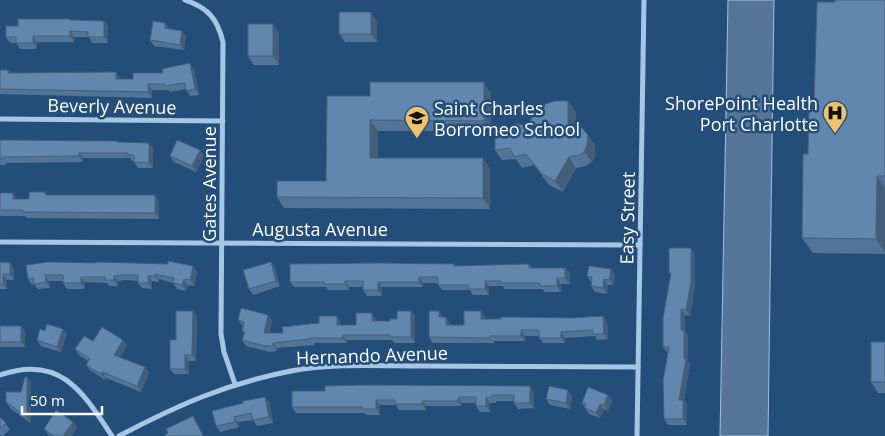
<svg xmlns="http://www.w3.org/2000/svg" width="885" height="436" viewBox="0 0 885 436" font-family="'Open Sans',sans-serif">
<style>
.water{fill:#577596;stroke:#9cc1e5}
.lines{fill:none;stroke-linecap:round;stroke-linejoin:round}
.street{stroke:#a7c6e4;stroke-width:5}
.wall{fill:#537496}
.shaded-wall{fill:#445e7a}
.building{fill:#6187ae;stroke:#445e7a}
.labels{text-anchor:middle;dominant-baseline:central;stroke-width:5;stroke-linejoin:round;paint-order:stroke}
.poi-label{font-size:18px;fill:#fff;stroke:#244e7a;text-anchor:end}
.street-label{font-size:18px;fill:#fff;stroke:#244e7a}
</style>
<rect width="100%" height="100%" fill="#244e7a"/>
<polygon class="water" points="728,0 774,0 768,436 720,436"/>
<g class="lines">
<g class="street">
<path d="M185 0C208 8 217 18 223 42L221 334 224 352 235 384"/>
<polyline points="0,119 223,121"/>
<polyline points="0,242 640,245"/>
<path d="M0 375C60 354 83 392 112 436"/>
<path d="M119 436C178 405 225 384 291 371 334 363 380 366 423 366 495 366 566 367 638 367"/>
<polyline points="637,436 644,0"/>
</g>
</g>
<g class="wall">
<polygon points="885,0 885,254 813,253 802,238 808,154 814,103 835,2"/>
<polygon points="70,19 71,20 104,21 108,27 108,43 92,43 89,37 74,37 74,42 37,42 37,49 20,49 17,43 10,43 6,37 18,26"/>
<polygon points="377,21 377,42 345,42 339,34"/>
<polygon points="165,23 169,29 186,36 184,50 154,46 150,40"/>
<polygon points="279,33 279,65 254,65 248,56"/>
<polygon points="194,69 199,95 190,96 186,89 170,92 168,90 152,90 152,98 0,94 0,70 8,70 10,73 120,78 120,79 133,79 163,73"/>
<polygon points="491,93 491,131 378,131 378,158 483,158 490,169 490,209 284,208 277,197 326,181 370,96"/>
<polygon points="576,112 575,126 588,135 595,146 595,156 592,162 586,166 576,168 563,192 549,185 534,165 522,168 516,159 502,160 495,150 509,133 526,126"/>
<polygon points="0,140 118,142 153,148 153,168 138,168 134,162 134,161 132,161 130,158 83,158 83,162 6,163 6,165 0,165"/>
<polygon points="200,150 204,156 196,172 174,162 170,156"/>
<polygon points="45,192 47,195 159,201 159,219 27,218 25,216 0,216 0,193 17,199 29,199"/>
<polygon points="695,254 695,287 690,316 685,315 685,331 688,336 688,361 690,365 684,400 687,405 687,425 668,425 664,419 668,352 667,352 663,347 671,276 669,273"/>
<polygon points="0,262 10,263 14,269 14,280 7,280 7,289 0,289"/>
<polygon points="529,264 532,268 565,268 570,273 570,284 561,284 561,292 544,292 543,289 505,289 503,286 489,286 489,295 473,295 470,290 442,290 438,285 438,283 423,283 423,287 382,287 382,296 367,296 363,290 363,287 349,287 349,290 328,290 326,287 294,287 290,282 456,266"/>
<polygon points="26,265 193,266 197,272 194,286 188,285 186,291 177,289 173,283 159,279 159,282 152,281 152,289 142,288 138,283 138,281 126,280 118,281 118,286 109,286 107,283 85,282 85,289 67,289 63,283 63,281 49,281 50,288 38,289 34,284 32,285 28,279"/>
<polygon points="275,267 280,286 253,295 249,289"/>
<polygon points="611,269 615,275 613,285 608,285 607,294 595,292 591,286 591,282 587,276"/>
<polygon points="411,311 415,316 415,343 394,343 392,340 347,340 347,343 314,343 314,345 277,348 277,351 269,352 246,346 242,340 244,334 242,331 243,326 242,325 238,320 268,315 272,321 269,333 283,333 341,322 341,325 356,325 376,319 376,321 390,321 397,319"/>
<polygon points="197,316 196,361 189,361 189,374 174,374 170,369 176,340"/>
<polygon points="603,316 607,322 608,339 597,340 595,336 565,338 565,343 543,343 539,338 539,336 525,336 525,341 494,341 494,343 433,343 429,337 443,317 450,323 450,325 464,325 485,317 485,319 574,318"/>
<polygon points="0,326 21,326 25,332 25,347 0,347"/>
<polygon points="63,329 67,334 61,352 41,346 37,340 45,331"/>
<polygon points="123,340 127,346 120,357 145,367 149,373 141,392 106,378 105,380 90,370 86,365 88,361 79,355 75,349 93,341"/>
<polygon points="885,342 885,393 878,393 871,382"/>
<polygon points="27,377 31,383 31,423 10,408 6,402 21,392"/>
<polygon points="292,391 534,392 534,408 518,409 514,403 514,401 496,401 496,403 490,403 490,412 480,412 476,406 476,403 462,403 462,406 426,406 426,410 399,410 396,405 380,405 380,415 366,415 365,413 296,413 292,407"/>
<polygon points="608,395 612,400 608,411 604,409 600,418 589,414 582,403"/>
<polygon points="572,396 570,409 550,405 546,399"/>
<polygon points="269,402 273,423 257,426 253,420 238,422 239,427 220,432 216,426 212,411"/>
<polygon points="0,417 10,429 3,436 0,435"/>
<polygon points="77,427 71,436 50,436 48,434 44,429"/>
</g>
<g class="shaded-wall">
<polygon points="371,12 377,21 377,42 371,34"/>
<polygon points="104,21 108,27 108,43 104,37"/>
<polygon points="165,23 169,29 165,28"/>
<polygon points="273,24 279,33 279,65 273,56"/>
<polygon points="70,31 74,37 74,42 70,36"/>
<polygon points="182,31 186,36 184,50 180,45"/>
<polygon points="33,36 37,42 37,49 33,43"/>
<polygon points="190,63 194,69 199,95 195,89"/>
<polygon points="116,72 120,78 120,85 116,79"/>
<polygon points="484,82 491,93 491,131 484,121"/>
<polygon points="148,84 152,90 152,98 148,92"/>
<polygon points="568,101 576,112 575,134 568,123"/>
<polygon points="370,120 378,131 378,168 370,158"/>
<polygon points="588,135 595,146 595,156 592,162 584,152"/>
<polygon points="149,143 153,148 153,168 149,163"/>
<polygon points="200,150 204,156 196,172 192,166"/>
<polygon points="79,153 83,158 83,162 79,156"/>
<polygon points="569,157 576,168 563,192 555,181"/>
<polygon points="483,158 490,169 490,209 483,198"/>
<polygon points="877,176 885,188 885,252 876,239"/>
<polygon points="13,193 17,199 13,199"/>
<polygon points="155,195 159,201 159,219 155,213"/>
<polygon points="691,248 695,254 695,287 690,316 686,310"/>
<polygon points="271,262 275,267 280,286 276,281"/>
<polygon points="10,263 14,269 14,280 10,274"/>
<polygon points="193,266 197,272 194,286 190,280"/>
<polygon points="565,268 570,273 570,284 565,278"/>
<polygon points="611,269 615,275 613,285 609,280"/>
<polygon points="3,274 7,280 7,289 3,284"/>
<polygon points="155,274 159,279 159,282 155,276"/>
<polygon points="45,275 49,281 50,288 46,282"/>
<polygon points="114,276 118,281 118,286 114,280"/>
<polygon points="148,276 152,281 152,289 148,283"/>
<polygon points="81,277 85,282 85,289 81,283"/>
<polygon points="419,277 423,283 423,287 419,282"/>
<polygon points="557,278 561,284 561,292 557,286"/>
<polygon points="184,279 188,285 186,291 182,285"/>
<polygon points="604,279 608,285 607,294 603,288"/>
<polygon points="345,281 349,287 349,290 345,284"/>
<polygon points="485,281 489,286 489,295 485,289"/>
<polygon points="378,282 382,287 382,296 378,290"/>
<polygon points="681,309 685,315 685,331 688,336 688,361 690,365 684,400 687,405 687,425 683,419 679,400 684,359 681,330"/>
<polygon points="193,311 197,316 196,361 192,355"/>
<polygon points="411,311 415,316 415,343 411,337"/>
<polygon points="439,311 443,317 439,317"/>
<polygon points="481,311 485,317 485,325 481,319"/>
<polygon points="372,313 376,319 376,327 372,321"/>
<polygon points="268,315 272,321 268,339 264,333"/>
<polygon points="337,316 341,322 341,330 337,325"/>
<polygon points="603,316 607,322 608,339 604,334"/>
<polygon points="446,317 450,323 450,331 446,325"/>
<polygon points="21,326 25,332 25,347 21,342"/>
<polygon points="63,329 67,334 61,352 57,347"/>
<polygon points="521,330 525,336 525,341 521,336"/>
<polygon points="561,332 565,338 565,343 561,338"/>
<polygon points="343,335 347,340 347,343 343,338"/>
<polygon points="123,340 127,346 118,360 114,355"/>
<polygon points="273,343 277,348 277,351 273,346"/>
<polygon points="185,355 189,361 189,374 185,369"/>
<polygon points="145,367 149,373 141,392 137,386"/>
<polygon points="102,372 106,378 105,380 101,374"/>
<polygon points="27,377 31,383 31,423 27,417"/>
<polygon points="530,386 534,392 534,408 530,403"/>
<polygon points="568,390 572,396 570,409 566,403"/>
<polygon points="608,395 612,400 608,411 604,405"/>
<polygon points="265,397 269,402 273,423 269,417"/>
<polygon points="458,397 462,403 462,406 458,401"/>
<polygon points="486,397 490,403 490,412 486,406"/>
<polygon points="376,400 380,405 380,415 376,409"/>
<polygon points="422,401 426,406 426,410 422,404"/>
<polygon points="600,404 604,409 600,418 596,413"/>
<polygon points="193,416 197,422 204,436 203,436"/>
<polygon points="234,417 238,422 239,427 235,422"/>
<polygon points="73,422 77,427 71,436 63,436"/>
</g>
<g class="building">
<polygon points="835,0 885,0 885,176 877,176 876,239 802,238 803,154 808,154 809,103 814,103 817,2 835,2"/>
<rect x="339" y="12" width="32" height="22"/>
<polygon points="18,19 70,19 70,20 104,21 104,37 88,37 88,32 70,31 70,36 33,36 33,43 16,43 16,37 6,37 6,26 18,26"/>
<polygon points="153,21 165,23 165,28 182,31 180,45 150,40"/>
<rect x="248" y="24" width="25" height="32"/>
<polygon points="190,63 195,89 186,91 185,83 166,86 165,84 148,84 148,92 0,89 0,70 8,70 8,73 116,72 116,79 133,79 133,73 163,73 162,69"/>
<polygon points="370,82 484,82 484,121 370,120 370,158 483,158 483,198 277,197 277,181 326,181 327,96 370,96"/>
<polygon points="555,101 568,101 568,123 582,128 588,135 587,145 584,152 579,155 569,157 555,181 542,174 526,154 514,157 510,148 495,150 495,131 509,133 515,123 526,126 534,115 545,104"/>
<polygon points="0,140 117,141 117,142 149,143 149,163 134,162 134,155 128,155 128,153 79,153 79,156 2,157 2,159 0,159"/>
<polygon points="177,140 200,150 192,166 170,156"/>
<polygon points="29,192 45,192 45,195 155,195 155,213 23,212 23,210 0,210 0,193 13,193 13,199 29,199"/>
<polygon points="669,248 691,248 691,282 686,310 681,309 681,330 684,330 684,359 686,359 679,400 683,400 683,419 664,419 663,380 669,347 663,347 663,318 671,273 669,273"/>
<polygon points="168,261 193,266 190,280 184,279 182,285 173,283 174,278 155,274 155,276 148,276 148,283 138,283 138,275 122,275 114,276 114,280 105,280 105,277 81,277 81,283 63,283 63,275 45,275 46,282 34,284 33,278 28,279 26,265 48,262 96,263 96,262 168,264"/>
<polygon points="0,262 10,263 10,274 3,274 3,284 0,284"/>
<polygon points="271,262 276,281 249,289 243,270"/>
<polygon points="378,263 454,264 454,266 529,264 529,268 565,268 565,278 557,278 557,286 540,286 540,283 501,283 501,281 485,281 485,289 469,289 469,285 438,285 438,277 419,277 419,282 378,282 378,290 363,290 363,281 345,281 345,284 324,284 324,282 290,282 290,264"/>
<polygon points="589,266 611,269 609,280 604,279 603,288 591,286 592,277 587,276"/>
<polygon points="241,308 268,315 264,333 283,333 282,327 319,323 319,316 337,316 337,325 356,325 356,313 372,313 372,321 390,321 390,319 397,319 397,311 411,311 411,337 390,337 390,335 343,335 343,338 310,338 310,339 273,343 273,346 265,346 242,340 245,332 242,331 244,322 238,320"/>
<polygon points="176,311 193,311 192,355 185,355 185,369 170,369 170,340 176,340"/>
<polygon points="429,311 439,311 439,317 446,317 446,325 464,325 464,311 481,311 481,319 501,319 501,317 574,318 603,316 604,334 593,334 593,330 561,332 561,338 539,338 539,330 521,330 521,336 490,336 490,338 429,337"/>
<polygon points="47,324 63,329 57,347 37,340 40,329 45,331"/>
<rect x="0" y="326" width="21" height="16"/>
<polygon points="102,327 123,340 114,355 145,367 137,386 102,372 101,374 86,365 90,359 75,349 84,336 93,341"/>
<rect x="871" y="342" width="14" height="40"/>
<polygon points="25,377 27,377 27,417 6,402 6,392 21,392"/>
<polygon points="362,385 530,386 530,403 514,403 514,395 492,395 492,397 486,397 486,406 476,406 476,397 458,397 458,401 422,401 422,404 395,404 395,400 376,400 376,409 362,409 362,407 292,407 292,391 325,391 325,386"/>
<polygon points="549,386 568,390 566,403 546,399"/>
<polygon points="588,387 608,395 604,405 600,404 596,413 585,408 586,404 582,403"/>
<polygon points="265,397 269,417 253,420 251,413 234,417 235,422 216,426 212,411 243,403 243,401"/>
<polygon points="56,410 73,422 63,436 54,436 44,429"/>
<polygon points="193,416 203,436 164,436 168,433 166,429"/>
<polygon points="0,417 6,423 0,429"/>
</g>
<defs>
<symbol id="hospital-pin" viewBox="-11 -11 22 30"><path d="M0 17L-7.5 6A9.5 9.5 0 1 1 7.5 6Z" fill="#eec36b" stroke="#244e7a"/><path d="M-5-5h3v3.5h4V-5h3V5h-3V1.5h-4V5h-3Z" fill="#111"/></symbol>
<symbol id="school-pin" viewBox="-11 -11 22 30"><path d="M0 17L-7.5 6A9.5 9.5 0 1 1 7.5 6Z" fill="#eec36b" stroke="#244e7a"/><path d="M0-5L7-2L0 1L-7-2ZM-4 1L0 2.5L4 1V4Q0 6-4 4Z" fill="#111"/></symbol>
</defs>
<g fill-rule="evenodd">
<use href="#hospital-pin" x="821" y="99" width="28" height="38"/>
<use href="#school-pin" x="403" y="104" width="28" height="38"/>
</g>
<g class="labels">
<g class="poi-label">
<text x="818" y="103">ShorePoint Health<tspan x="818" dy="21">Port Charlotte</tspan></text>
<text x="434" y="108" text-anchor="start">Saint Charles<tspan x="434" dy="21">Borromeo School</tspan></text>
</g>
<g class="street-label">
<text transform="translate(112 106) rotate(1)">Beverly Avenue</text>
<text transform="translate(209 184) rotate(-90)">Gates Avenue</text>
<text transform="translate(627 218) rotate(-89)">Easy Street</text>
<text x="320" y="229">Augusta Avenue</text>
<text transform="translate(372 355) rotate(-2)">Hernando Avenue</text>
</g>
</g>
<path d="M22 406v8h80v-8" fill="none" stroke="#ffffff" stroke-width="2.5"/>
<text x="30" y="406" font-size="15" fill="#ffffff" stroke="#244e7a" stroke-width="4" paint-order="stroke">50 m</text>
</svg>
